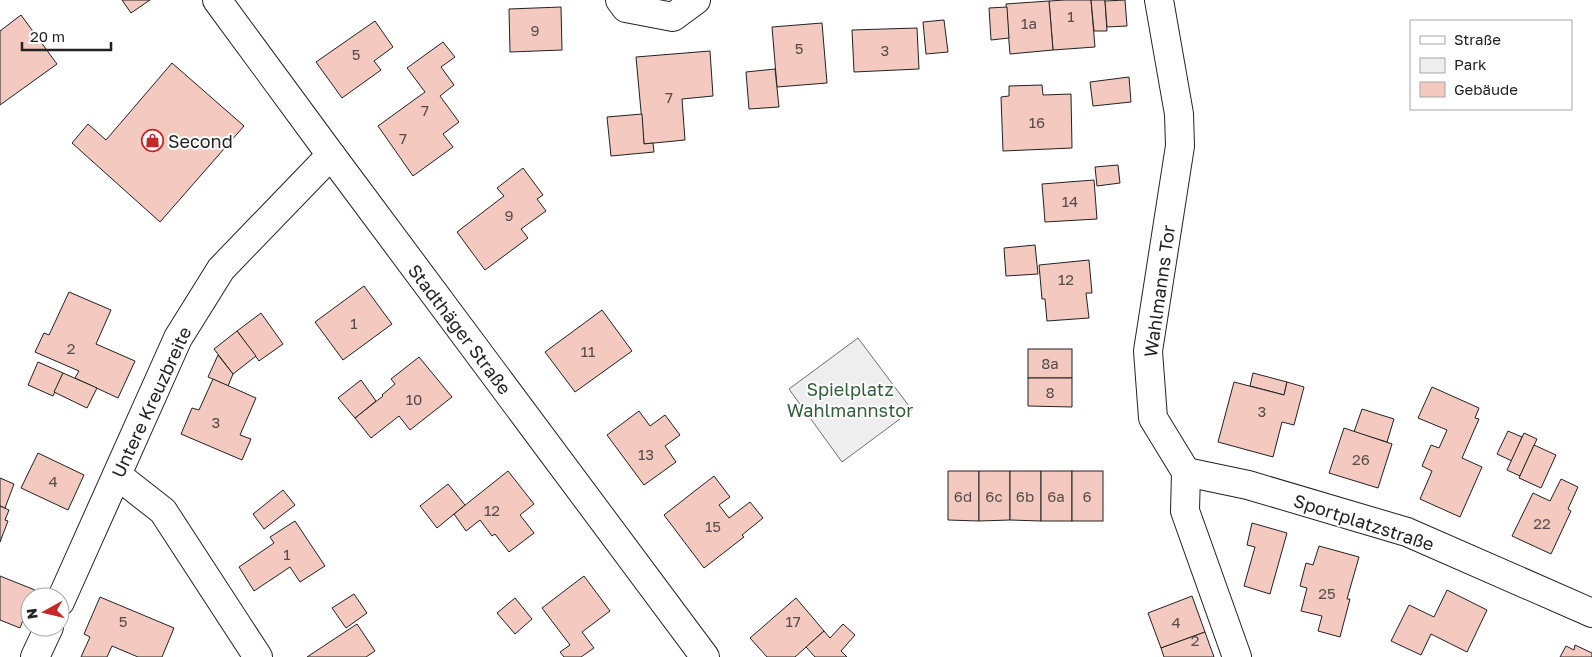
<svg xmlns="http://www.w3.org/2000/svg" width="1592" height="657" viewBox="0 0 1592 657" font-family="'Golos Text',sans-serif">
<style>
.green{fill:#eee;stroke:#6f6f6f}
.building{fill:#f3c9c0;stroke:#222}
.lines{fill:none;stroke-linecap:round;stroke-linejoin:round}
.minor-casing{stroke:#222;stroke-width:30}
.major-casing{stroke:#222;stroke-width:30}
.minor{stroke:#fff;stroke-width:28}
.major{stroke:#fff;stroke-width:28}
.labels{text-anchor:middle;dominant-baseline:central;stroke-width:4;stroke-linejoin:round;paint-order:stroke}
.number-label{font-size:15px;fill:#564c4a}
.poi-label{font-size:18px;fill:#222;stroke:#fff;text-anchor:start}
.street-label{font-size:18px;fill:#222;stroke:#fff}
.park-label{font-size:18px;fill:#2f5e38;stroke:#fff}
</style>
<rect width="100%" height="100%" fill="#fff"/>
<polygon class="green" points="858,338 912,410 842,462 789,389"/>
<g class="building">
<polygon points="122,0 150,0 131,13"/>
<polygon points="1065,0 1091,0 1095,47 1053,50 1049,1"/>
<polygon points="1091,0 1105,0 1107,31 1094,31"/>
<polygon points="1125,0 1127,26 1107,27 1105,1"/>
<polygon points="1049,1 1053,50 1010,54 1006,4"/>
<polygon points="561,7 562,50 510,52 509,9"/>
<polygon points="1007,7 1009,38 991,40 989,8"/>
<polygon points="21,15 57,64 0,105 0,31"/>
<polygon points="944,20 948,52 926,54 923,22"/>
<polygon points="375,21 393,47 374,61 381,70 342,98 316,62"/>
<polygon points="822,23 827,83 777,87 772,27"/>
<polygon points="917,28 919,69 854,72 852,30"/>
<polygon points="443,42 455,57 441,67 454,85 440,96 459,122 443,134 453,147 413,176 378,126 425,92 407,68"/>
<polygon points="710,51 713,96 682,99 685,140 644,144 636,57"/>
<polygon points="172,63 244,126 160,222 72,143 88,124 106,140"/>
<polygon points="775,69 779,107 749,109 746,72"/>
<polygon points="1129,77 1131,102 1093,106 1090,82"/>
<polygon points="1042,85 1043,95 1071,94 1072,148 1003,151 1001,97 1009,96 1009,86"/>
<polygon points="642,114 644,144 653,143 654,152 611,156 607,117"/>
<polygon points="1118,165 1120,183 1097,186 1095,167"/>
<polygon points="523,168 543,195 537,199 546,211 521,229 528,238 485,270 457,232 504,196 497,188"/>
<polygon points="1094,180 1097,219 1045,222 1042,184"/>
<polygon points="1035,245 1038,274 1006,276 1004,248"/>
<polygon points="1089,260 1092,293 1086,293 1089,318 1047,321 1045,299 1042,299 1039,265"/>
<polygon points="364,286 392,324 343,360 315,322"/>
<polygon points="69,292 111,310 96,344 135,361 118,398 75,378 79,371 35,352 44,333 49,335"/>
<polygon points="602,310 632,351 575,392 545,352"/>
<polygon points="261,313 283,344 259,361 237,331"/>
<polygon points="237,331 256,356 233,374 214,349"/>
<rect x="1028" y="349" width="44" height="29"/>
<polygon points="218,355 233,374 228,386 208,377"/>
<polygon points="419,357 452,397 410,430 399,416 371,438 355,418 383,396 382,395 395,384 391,379"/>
<polygon points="38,362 63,373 53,396 28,385"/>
<polygon points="63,373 97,388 87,408 54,392"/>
<polygon points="1253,373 1287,382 1284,395 1250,386"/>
<polygon points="1028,378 1072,378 1072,407 1028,406"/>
<polygon points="213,379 256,398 240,435 251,439 242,460 181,434 192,408 199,410"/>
<polygon points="361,380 376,401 355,418 338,398"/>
<polygon points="1234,382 1284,395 1287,382 1304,387 1294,425 1282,422 1273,457 1218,442"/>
<polygon points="1432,387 1479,408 1475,418 1479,419 1462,458 1482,467 1460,517 1420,499 1432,471 1422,466 1431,445 1439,448 1447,430 1418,418"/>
<polygon points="1362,409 1394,419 1387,442 1354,432"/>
<polygon points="639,411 650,426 665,415 680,435 665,446 676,462 644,485 607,435"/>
<polygon points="1344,428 1392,444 1378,488 1329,473"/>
<polygon points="1508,431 1522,437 1512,461 1497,454"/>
<polygon points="1524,433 1537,439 1520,476 1507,470"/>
<polygon points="1534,445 1556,455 1541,488 1519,478"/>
<polygon points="38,453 84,475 68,510 21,488"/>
<polygon points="508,471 534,504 520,515 534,533 509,552 495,534 492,536 480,520 466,531 454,514"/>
<polygon points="948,471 979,471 979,521 948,520"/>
<polygon points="979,471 1010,471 1010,520 979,521"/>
<polygon points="1010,471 1041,471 1041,521 1010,520"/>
<rect x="1041" y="471" width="31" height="50"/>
<rect x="1072" y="471" width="31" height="50"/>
<polygon points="714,476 730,497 719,505 729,518 750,502 763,518 742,535 744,537 704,568 664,515"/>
<polygon points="0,478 14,484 5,508 0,506"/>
<polygon points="1561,479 1578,487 1568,509 1571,511 1551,554 1512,536 1533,493 1550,501"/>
<polygon points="448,484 465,505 437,528 420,506"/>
<polygon points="283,490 295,505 264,529 253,514"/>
<polygon points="0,506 9,510 5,520 8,521 0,542"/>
<polygon points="295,521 325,566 300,582 290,567 254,591 239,567 274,543 270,537"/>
<polygon points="1252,523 1287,533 1270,594 1244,586 1255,547 1247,545"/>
<polygon points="1319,546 1359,557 1347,599 1350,599 1340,637 1318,631 1322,616 1301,611 1307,588 1300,586 1306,563 1313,565"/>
<polygon points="0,576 35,590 32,597 30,597 30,602 20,628 0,620"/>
<polygon points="584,576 610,611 582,632 594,648 581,657 564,657 560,652 570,645 542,608"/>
<polygon points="1447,590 1487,610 1467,652 1431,634 1421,655 1391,641 1409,605 1434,617"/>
<polygon points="354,594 367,613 346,628 332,608"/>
<polygon points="1192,596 1205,632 1161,648 1148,613"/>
<polygon points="100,597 174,628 162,657 138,657 112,646 107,657 81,657 90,637 84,634"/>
<polygon points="515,598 532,619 515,634 497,613"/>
<polygon points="796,598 824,631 795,657 767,657 750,638"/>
<polygon points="357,624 375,651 366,657 307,657"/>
<polygon points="843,624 855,635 841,651 847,657 815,657 806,647 824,631 830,638"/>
<polygon points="1205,632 1214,657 1164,657 1161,648"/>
<polygon points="1575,645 1592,653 1592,657 1560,657 1566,646 1574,650"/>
</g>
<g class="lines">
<defs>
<g id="minor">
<polyline points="620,0 626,8 673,17 696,0"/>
<polyline points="1159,0 1179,114 1180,146 1148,351 1153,418 1186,472 1185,511 1237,657"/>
<polyline points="1186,472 1248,485 1407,532 1592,613"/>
<polyline points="117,475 163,511 258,657"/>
<polyline points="60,602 178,338 221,269 331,155"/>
<polyline points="35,657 49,627"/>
</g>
<polyline id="major" points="217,0 331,155 705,657"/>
</defs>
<use href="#minor" class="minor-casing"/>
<use href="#major" class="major-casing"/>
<use href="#minor" class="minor"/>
<use href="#major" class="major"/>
</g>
<defs>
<symbol id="shop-ring" viewBox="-11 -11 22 22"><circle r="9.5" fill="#fff" stroke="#c62828" stroke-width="1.5"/><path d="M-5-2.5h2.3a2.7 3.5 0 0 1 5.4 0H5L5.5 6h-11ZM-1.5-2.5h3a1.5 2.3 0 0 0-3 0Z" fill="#c62828"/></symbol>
</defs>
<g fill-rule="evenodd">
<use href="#shop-ring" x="140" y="128" width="25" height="25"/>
</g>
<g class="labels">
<g class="number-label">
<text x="1071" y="16">1</text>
<text x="1029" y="23">1a</text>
<text x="535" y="30">9</text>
<text x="799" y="48">5</text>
<text x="885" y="50">3</text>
<text x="356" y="54">5</text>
<text x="669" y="97">7</text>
<text x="425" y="110">7</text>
<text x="1037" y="122">16</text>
<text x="403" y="138">7</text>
<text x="1070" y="201">14</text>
<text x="509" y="215">9</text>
<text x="1066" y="279">12</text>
<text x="354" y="323">1</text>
<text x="71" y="348">2</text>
<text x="588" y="351">11</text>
<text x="1050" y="363">8a</text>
<text x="1050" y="392">8</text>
<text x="414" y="399">10</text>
<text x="1262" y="411">3</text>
<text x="216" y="422">3</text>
<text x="646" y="454">13</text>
<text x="1361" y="459">26</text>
<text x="53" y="481">4</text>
<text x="963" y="496">6d</text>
<text x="994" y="496">6c</text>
<text x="1025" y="496">6b</text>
<text x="1056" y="496">6a</text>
<text x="1087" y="496">6</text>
<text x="492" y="510">12</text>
<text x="1542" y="523">22</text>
<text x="713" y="526">15</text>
<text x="287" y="554">1</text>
<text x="1327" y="593">25</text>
<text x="123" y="621">5</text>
<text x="793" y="621">17</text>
<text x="1176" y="622">4</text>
<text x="1195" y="640">2</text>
</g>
<g class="poi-label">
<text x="168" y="141">Second</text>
</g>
<g class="street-label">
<text transform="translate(1159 291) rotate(-82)">Wahlmanns Tor</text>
<text transform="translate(460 329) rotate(53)">Stadthäger Straße</text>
<text transform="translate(151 402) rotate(-65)">Untere Kreuzbreite</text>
<text transform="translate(1364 522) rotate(18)">Sportplatzstraße</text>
</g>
<g class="park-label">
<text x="850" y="389">Spielplatz<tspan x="850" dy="21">Wahlmannstor</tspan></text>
</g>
</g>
<rect x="1410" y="20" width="162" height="90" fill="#ffffff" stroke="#a7a7a7"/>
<rect x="1420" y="36" width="25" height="8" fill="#ffffff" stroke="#a7a7a7"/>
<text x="1454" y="45" font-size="15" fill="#222222">Straße</text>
<rect x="1420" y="58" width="25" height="15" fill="#eeeeee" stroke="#a7a7a7"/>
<text x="1454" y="70" font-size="15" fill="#222222">Park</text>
<rect x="1420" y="82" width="25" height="15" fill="#f3c9c0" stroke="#a7a7a7"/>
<text x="1454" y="95" font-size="15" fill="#222222">Gebäude</text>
<g transform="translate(45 612) rotate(262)"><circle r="24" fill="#ffffff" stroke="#a7a7a7"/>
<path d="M0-4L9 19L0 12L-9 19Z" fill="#c62828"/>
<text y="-8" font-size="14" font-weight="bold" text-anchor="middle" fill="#222222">N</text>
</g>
<path d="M22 42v8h89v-8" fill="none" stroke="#222222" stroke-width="2.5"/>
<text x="30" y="42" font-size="15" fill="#222222" stroke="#ffffff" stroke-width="4" paint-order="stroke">20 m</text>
</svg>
